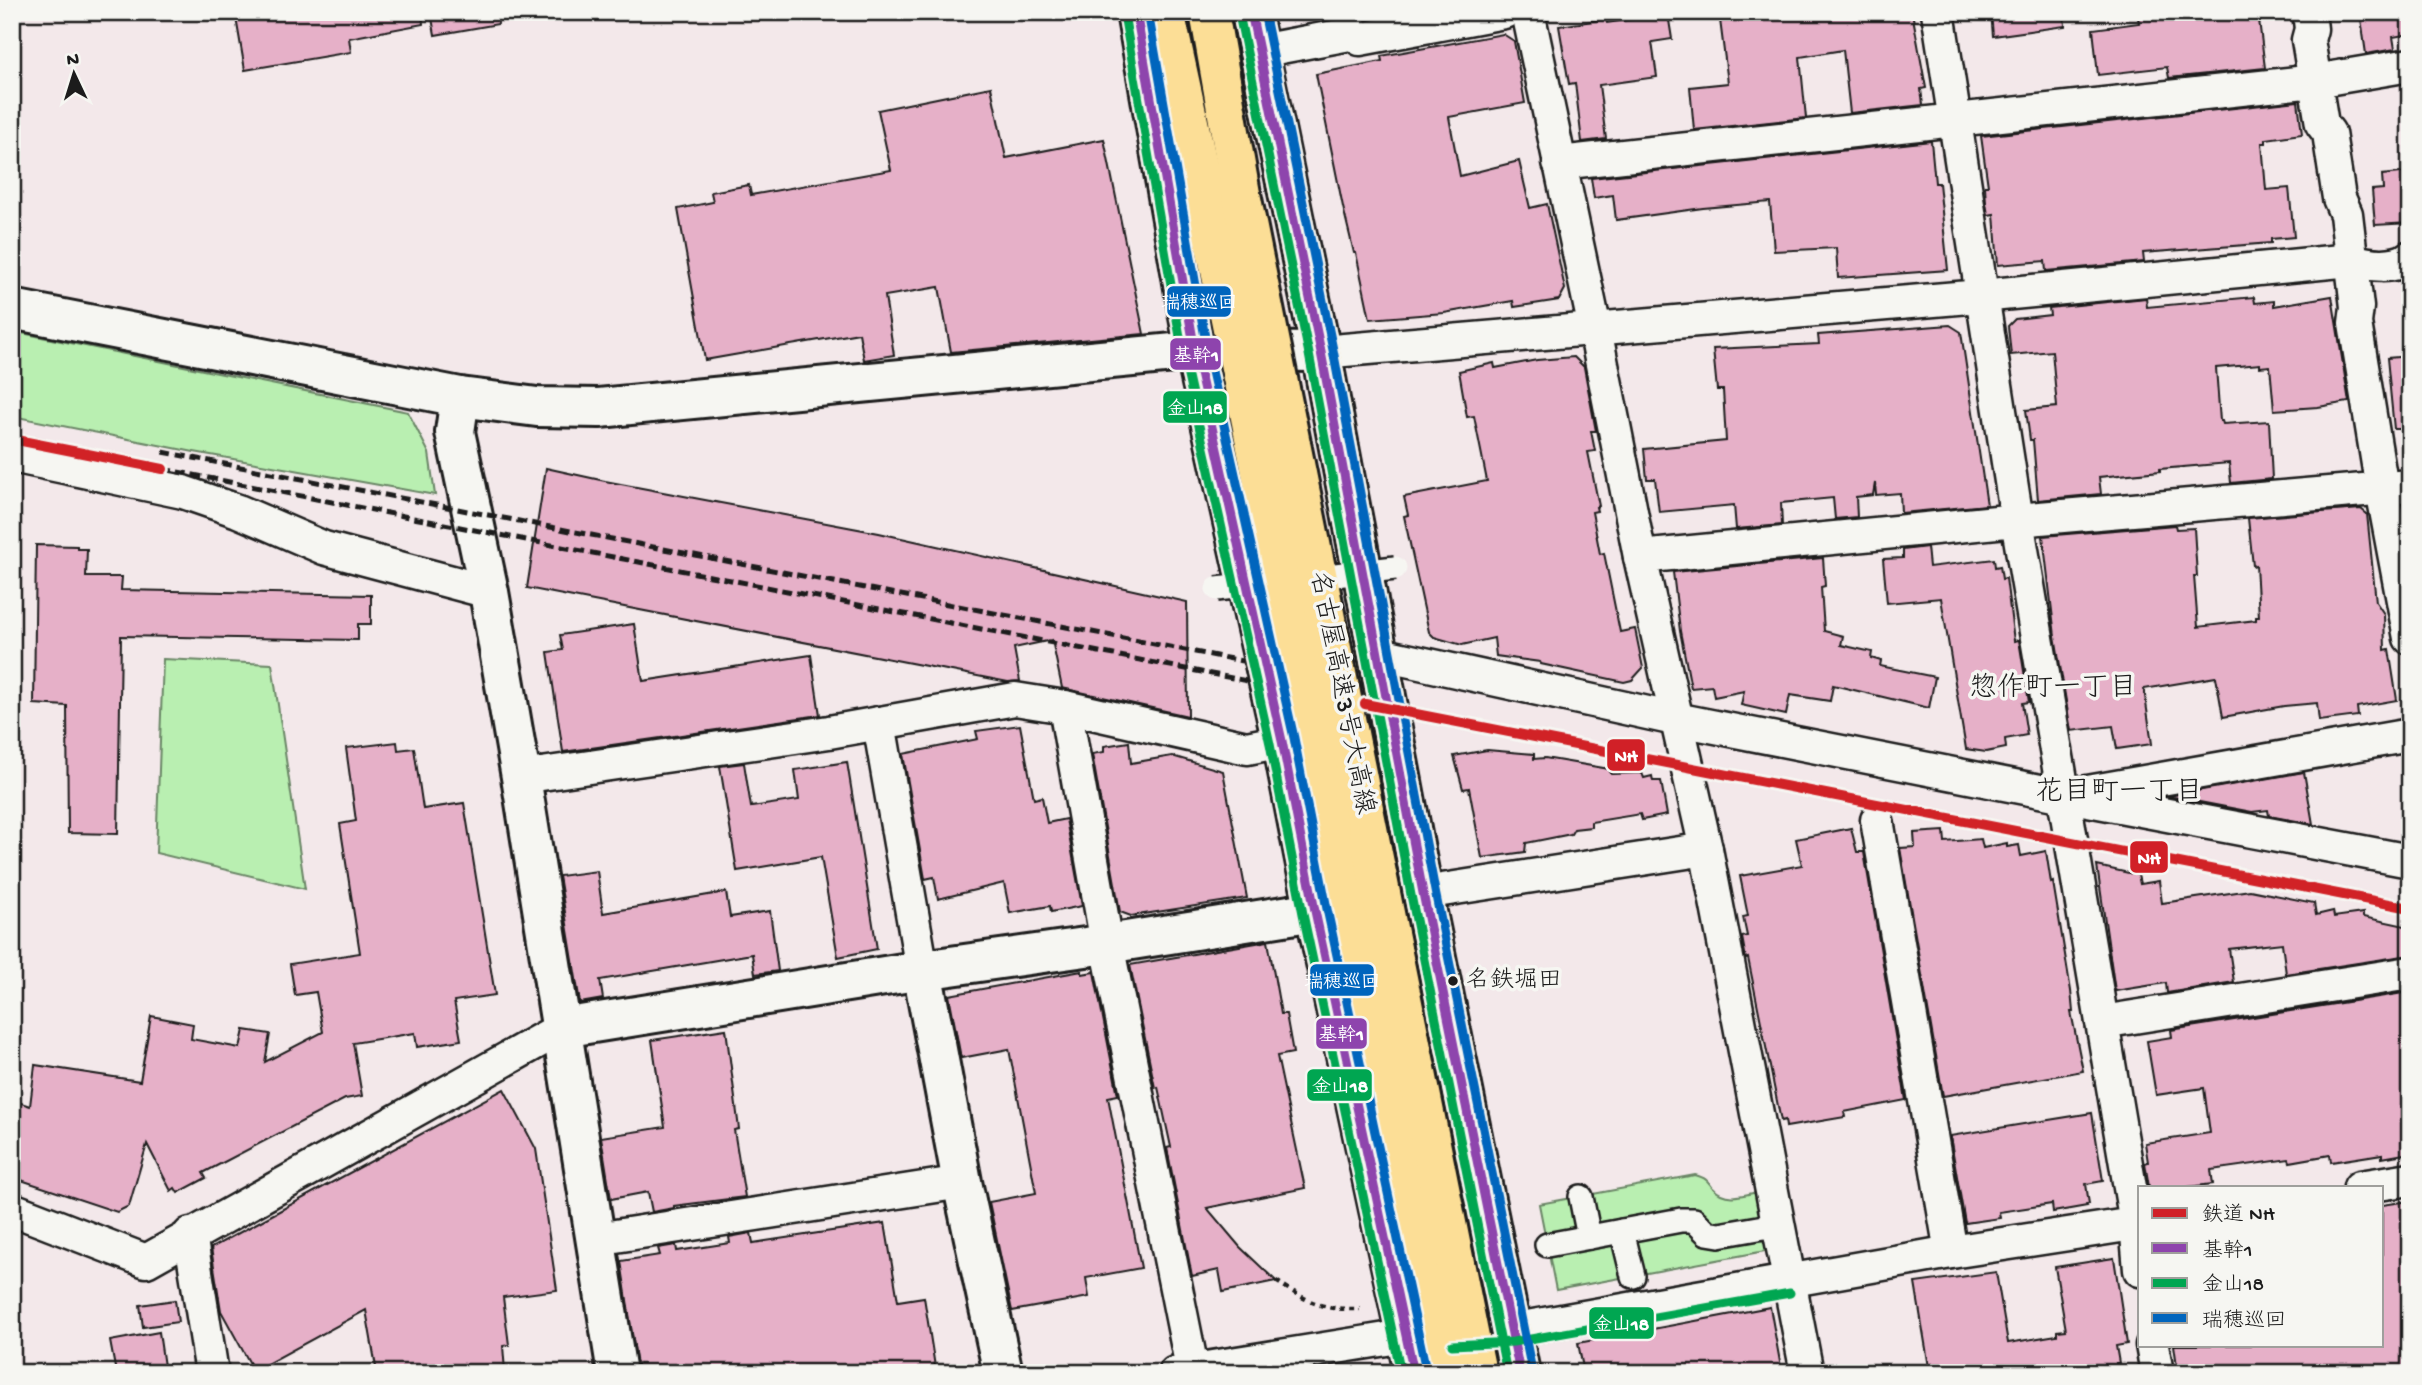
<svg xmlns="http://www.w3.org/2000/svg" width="2422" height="1385" viewBox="0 0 2422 1385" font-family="'Gochi Hand','Klee One',sans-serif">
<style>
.green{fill:#b9efb1;stroke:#6a8666;stroke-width:2}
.building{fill:#e6b0c8;stroke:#1c1c1c;stroke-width:2}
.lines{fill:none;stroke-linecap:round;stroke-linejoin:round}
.pedestrian-casing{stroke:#1c1c1c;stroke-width:28}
.minor-casing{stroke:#1c1c1c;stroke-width:37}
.tertiary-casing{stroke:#1c1c1c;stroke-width:44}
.primary-casing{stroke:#1c1c1c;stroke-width:44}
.path{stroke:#1c1c1c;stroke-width:4.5;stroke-dasharray:5 5;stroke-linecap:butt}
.pedestrian{stroke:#f6f6f2;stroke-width:23}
.minor{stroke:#f6f6f2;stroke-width:32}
.tertiary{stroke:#f6f6f2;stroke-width:38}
.primary{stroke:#fcde96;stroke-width:38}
.rail{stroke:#1c1c1c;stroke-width:5;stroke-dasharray:10 5;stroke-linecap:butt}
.pedestrian-bridge-casing{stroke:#1c1c1c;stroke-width:28;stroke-linecap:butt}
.motorway-bridge-casing{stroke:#1c1c1c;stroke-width:44;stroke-linecap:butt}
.pedestrian-bridge{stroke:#f6f6f2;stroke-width:23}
.motorway-bridge{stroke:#fcde96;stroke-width:38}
.bus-1-casing{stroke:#f6f6f2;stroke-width:14}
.bus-2-casing{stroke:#f6f6f2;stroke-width:14}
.bus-3-casing{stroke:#f6f6f2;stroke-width:14}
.bus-1{stroke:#8e44ad;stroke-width:9}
.bus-2{stroke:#00a651;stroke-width:9}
.bus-3{stroke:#0065bd;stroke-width:9}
.rail-1-casing{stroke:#f6f6f2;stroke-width:16}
.rail-1{stroke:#d12027;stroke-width:10}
.bus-dot{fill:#1c1c1c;stroke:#f6f6f2;stroke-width:2.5}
.labels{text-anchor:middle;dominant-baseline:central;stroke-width:7;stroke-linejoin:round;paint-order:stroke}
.bus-label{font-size:24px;fill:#1c1c1c;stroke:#f6f6f2;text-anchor:start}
.street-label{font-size:26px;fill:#1c1c1c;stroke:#f6f6f2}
.neighbourhood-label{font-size:28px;fill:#1c1c1c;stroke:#f6f6f2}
.line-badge{stroke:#f6f6f2;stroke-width:2.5}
.badge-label{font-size:19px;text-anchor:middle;font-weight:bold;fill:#fff}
</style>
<rect width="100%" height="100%" fill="#f3e8ea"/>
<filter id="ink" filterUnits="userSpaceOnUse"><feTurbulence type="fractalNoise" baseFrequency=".0143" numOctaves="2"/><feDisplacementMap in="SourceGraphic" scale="14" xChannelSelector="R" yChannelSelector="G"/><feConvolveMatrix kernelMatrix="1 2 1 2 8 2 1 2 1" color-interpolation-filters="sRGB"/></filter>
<g filter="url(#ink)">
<g class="green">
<polygon points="12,331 408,412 429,453 435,495 194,452 12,416"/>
<polygon points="12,558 18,558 12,647"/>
<polygon points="163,659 272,664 305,889 156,853"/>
<path d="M1695 1175C1706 1178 1707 1180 1713 1188 1726 1203 1746 1194 1762 1191L1776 1249 1556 1290 1539 1204Z"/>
</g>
<g class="building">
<polygon points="235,12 422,12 423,24 349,38 351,52 245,70"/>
<polygon points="431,12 497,12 498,24 435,35"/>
<polygon points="1719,12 1912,12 1926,88 1921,89 1923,105 1850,113 1843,50 1800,57 1806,118 1694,130 1690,87 1728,83"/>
<polygon points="1991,12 2064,12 2065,26 1993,36"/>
<polygon points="2137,12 2258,12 2265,68 2169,78 2167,67 2098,75 2093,29 2139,23"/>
<polygon points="2360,12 2410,12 2410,34 2393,37 2395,49 2366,54"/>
<polygon points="1668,14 1672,39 1652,42 1657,77 1599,85 1606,139 1582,142 1575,83 1569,84 1559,26 1606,19 1607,23"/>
<polygon points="1503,34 1514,41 1525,103 1449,117 1460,176 1519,161 1530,208 1547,204 1565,289 1559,300 1514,307 1513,301 1444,313 1370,319 1356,253 1354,253 1343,207 1316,74 1382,61 1381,56"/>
<polygon points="991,87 1006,158 1104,139 1144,334 951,352 939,287 885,296 894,355 864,360 859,333 705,360 678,209 713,202 711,192 749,185 751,195 891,170 878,110"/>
<polygon points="2298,101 2302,134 2266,139 2266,143 2262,143 2266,190 2289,188 2294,237 2271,239 2271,243 2143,253 2144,262 2046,271 2045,261 1998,265 1994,214 1988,215 1986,203 1985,186 1988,186 1981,136"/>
<polygon points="1931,141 1935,183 1939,183 1948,270 1838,278 1836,248 1774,251 1770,202 1703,208 1616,220 1613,195 1594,198 1591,178"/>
<polygon points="2410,172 2410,223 2375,225 2372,190 2383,189 2382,175"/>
<polygon points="2332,296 2349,402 2318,407 2274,410 2270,366 2260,367 2260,364 2216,368 2220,421 2222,421 2223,424 2269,421 2272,479 2231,483 2229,463 2160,469 2160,471 2099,477 2101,494 2038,500 2033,440 2030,440 2026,410 2057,407 2052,351 2011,355 2008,326 2015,319 2050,315 2049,308 2146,298 2147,307 2254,297 2255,303 2274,301 2274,306"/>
<polygon points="1950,325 1961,332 1987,505 1901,513 1900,493 1876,495 1875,483 1873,495 1856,497 1857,517 1835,519 1833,498 1781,503 1782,525 1736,529 1734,505 1659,512 1655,479 1647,479 1644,449 1726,441 1723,390 1717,390 1713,349 1819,344 1818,335"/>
<polygon points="2410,356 2410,429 2394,429 2387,358"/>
<polygon points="1574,357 1584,367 1596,431 1591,431 1595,451 1588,452 1599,506 1596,507 1597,511 1592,512 1600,554 1604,553 1620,632 1635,629 1643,668 1632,680 1624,682 1541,664 1540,662 1496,656 1494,638 1462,645 1434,637 1429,632 1404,516 1408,515 1404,497 1487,481 1474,416 1467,417 1459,371 1494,363 1495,368 1537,360"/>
<polygon points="546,468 605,481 879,533 1187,602 1188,716 1062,688 1052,640 1014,648 1020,681 1008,682 527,588"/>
<polygon points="2361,509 2367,514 2376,602 2384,614 2385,650 2389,649 2397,700 2357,707 2358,716 2319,721 2317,703 2284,706 2223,717 2216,677 2144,689 2152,744 2117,749 2113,726 2071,731 2055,636 2043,536 2175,525 2176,529 2194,528 2197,576 2194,576 2198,627 2256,620 2256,617 2259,617 2256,565 2253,566 2248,518"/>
<polygon points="36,545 77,546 77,549 87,549 86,577 122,577 121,590 371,595 371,624 358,624 358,640 121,636 118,834 68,833 67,706 34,704"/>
<polygon points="1927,547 1929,567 1994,559 1995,567 2000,566 2002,579 2006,578 2014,641 2019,640 2029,702 2022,703 2027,735 2005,739 2006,748 1986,752 1966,749 1941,598 1887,603 1883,559 1903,558 1903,550"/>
<polygon points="1823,558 1825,586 1821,587 1824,631 1843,636 1841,645 1872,652 1871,658 1881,661 1880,666 1935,677 1929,708 1833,685 1830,701 1790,695 1786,715 1741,705 1744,691 1714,697 1712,686 1691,688 1680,631 1673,572"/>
<polygon points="634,624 643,681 811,655 820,715 563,752 548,652 563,650 560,635"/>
<polygon points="1020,725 1034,799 1042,797 1047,823 1066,819 1082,906 1051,912 1050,906 1010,913 1004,883 938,899 934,877 925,879 903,754 978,739 976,731"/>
<polygon points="397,742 398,750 414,748 423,809 464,803 495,995 454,1001 461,1040 417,1047 415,1033 353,1043 362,1096 345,1099 203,1173 206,1178 178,1193 175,1188 171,1191 147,1144 129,1206 117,1212 12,1177 12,1100 30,1106 35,1065 140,1081 151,1016 193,1024 191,1039 240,1048 244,1030 270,1034 265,1062 323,1032 316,992 295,995 290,964 360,953 340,824 356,821 346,748"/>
<polygon points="1129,742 1131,763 1172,756 1223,771 1247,898 1131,916 1120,912 1092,754 1104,752 1104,746"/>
<polygon points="1487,750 1534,754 1534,759 1545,758 1609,769 1611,774 1642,773 1644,778 1652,776 1653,781 1661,781 1667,815 1642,820 1640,814 1591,822 1591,827 1574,829 1571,834 1526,843 1525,852 1482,858 1469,788 1463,789 1454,756"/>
<polygon points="847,762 877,949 838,957 821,857 737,871 720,766 744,763 751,807 799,800 795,770"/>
<polygon points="2304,772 2313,824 2269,816 2268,810 2252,812 2168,796"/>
<polygon points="1851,828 1857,852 1864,852 1906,1100 1844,1112 1845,1117 1786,1127 1785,1120 1781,1121 1748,958 1746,959 1742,937 1747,936 1743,917 1748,916 1740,876 1802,865 1796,839"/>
<polygon points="1944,831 1945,842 1981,839 1983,848 2007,843 2007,847 2019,845 2021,856 2046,851 2051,883 2053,882 2071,991 2073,1012 2071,1012 2083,1071 1943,1096 1900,848 1915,847 1914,833"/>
<polygon points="2097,866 2138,875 2140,884 2159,881 2162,903 2250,890 2314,903 2316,915 2333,911 2334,917 2363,913 2363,917 2410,927 2410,955 2286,974 2282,943 2229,949 2234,982 2167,993 2166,983 2115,991"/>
<polygon points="597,871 603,913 726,892 730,917 770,911 778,971 755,974 752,954 600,980 603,999 580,1003 559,876"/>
<polygon points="1268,941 1281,1014 1286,1014 1293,1053 1277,1056 1305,1188 1207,1208 1240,1247 1276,1281 1223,1292 1219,1270 1192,1276 1167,1148 1171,1147 1158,1087 1155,1088 1130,965"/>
<polygon points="1082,971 1082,974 1094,972 1118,1095 1108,1097 1141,1268 1086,1278 1089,1297 1012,1311 989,1202 1036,1193 1009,1049 961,1058 949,995"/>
<polygon points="2410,992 2410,1153 2382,1158 2382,1154 2331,1162 2330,1155 2290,1162 2289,1159 2211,1170 2213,1184 2187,1187 2149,1187 2145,1163 2148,1162 2145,1143 2210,1133 2204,1088 2156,1095 2147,1041 2172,1037 2171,1030"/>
<polygon points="726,1029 739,1129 734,1130 745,1197 674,1206 674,1208 652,1212 648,1192 611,1199 601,1137 665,1127 652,1040"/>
<polygon points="504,1089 536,1149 557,1290 503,1297 509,1345 503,1346 505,1371 491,1373 377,1373 366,1310 254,1371 221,1311 211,1248"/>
<polygon points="2092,1113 2103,1181 2086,1184 2089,1204 2086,1204 2087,1206 2053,1212 2052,1204 1999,1212 2000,1218 1965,1223 1950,1136"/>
<polygon points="2410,1201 2410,1368 2385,1373 2178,1373 2174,1345 2382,1345 2382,1205"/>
<polygon points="885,1223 898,1301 924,1297 936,1373 638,1373 621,1261 660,1255 658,1248 676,1245 677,1251 730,1243 729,1237 751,1233 753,1243"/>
<polygon points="2114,1258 2127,1344 2116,1346 2119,1363 2116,1363 2118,1373 1930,1373 1915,1283 1996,1272 2008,1343 2057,1335 2057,1331 2066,1330 2055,1267"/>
<polygon points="175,1300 178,1322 143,1327 140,1305"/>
<polygon points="1770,1307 1782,1373 1584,1373 1578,1343"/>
<polygon points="159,1332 165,1373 116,1373 110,1341"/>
</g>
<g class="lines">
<defs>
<g id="pedestrian">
<polyline points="1581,1197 1589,1237"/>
<polyline points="1622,1231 1633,1276"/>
<polyline points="1547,1245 1681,1220 1694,1220 1707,1233 1719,1235 1770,1226"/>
</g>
<g id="minor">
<polyline points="1528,12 1595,329 1640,557 1706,849 1807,1373"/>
<polyline points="1938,12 2017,520 2136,1223 2140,1270"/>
<polyline points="2309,12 2311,29 2308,40 2322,124 2329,133 2339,198 2346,214 2357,307 2355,323 2382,489 2410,638"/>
<polyline points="1259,51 1355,33 1360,39 1504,12"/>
<polyline points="1559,163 2315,81 2410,65"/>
<path d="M1321 352 1981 296 2351 260C2368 265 2395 269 2410 257"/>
<polyline points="12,456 183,492 238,511 324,548 489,592"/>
<polyline points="1640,557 2017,520 2410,486"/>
<polyline points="1379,654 1675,719 2065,796 2410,735"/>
<polyline points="1065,707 1107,944 1193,1373"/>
<polyline points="879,723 922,970"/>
<polyline points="521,777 829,732 1015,699 1065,707 1247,748 1282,741"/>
<polyline points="2083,799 2410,861"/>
<polyline points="1877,820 1951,1252"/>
<polyline points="1423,893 1706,849"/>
<polyline points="2102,1022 2410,973"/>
<polyline points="2360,1187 2410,1179"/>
<polyline points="12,1209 146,1261 562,1028"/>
<polyline points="190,1234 212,1373"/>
<polyline points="596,1239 962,1182"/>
<polyline points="2152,1345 2157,1373"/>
<polyline points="1175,1373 1405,1336 1511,1330 1951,1252 2140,1223"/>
</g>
<g id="tertiary">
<polyline points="12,309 460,397 537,407 599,408 1195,351 1321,352"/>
<polyline points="460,397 455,432 489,592 521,777 617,1373"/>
<polyline points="922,970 962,1182 1003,1373"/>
<polyline points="562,1028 922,970 1107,944 1315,911"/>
</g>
<g id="primary">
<polyline points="1136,12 1195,351 1282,741 1315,911 1414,1373"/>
<polyline points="1251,12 1321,352 1423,893 1520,1373"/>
</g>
</defs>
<use href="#pedestrian" class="pedestrian-casing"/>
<use href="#minor" class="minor-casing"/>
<use href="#tertiary" class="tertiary-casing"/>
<use href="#primary" class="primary-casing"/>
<path class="path" d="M1276 1281C1309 1302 1320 1310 1360 1309"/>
<use href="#pedestrian" class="pedestrian"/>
<use href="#minor" class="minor"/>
<use href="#tertiary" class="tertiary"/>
<use href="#primary" class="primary"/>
<g class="rail">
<polyline points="163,452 1376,687"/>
<polyline points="163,469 1365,704"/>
</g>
<defs>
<polyline id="pedestrian-bridge" points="1217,589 1395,568"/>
<g id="motorway-bridge">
<path d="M1165 12C1265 464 1345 920 1440 1373"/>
<polyline points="1209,12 1241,194 1477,1373"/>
</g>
</defs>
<use href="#pedestrian-bridge" class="pedestrian-bridge-casing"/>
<use href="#motorway-bridge" class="motorway-bridge-casing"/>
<use href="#pedestrian-bridge" class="pedestrian-bridge"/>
<use href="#motorway-bridge" class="motorway-bridge"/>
<defs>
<g id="bus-1">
<polyline points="1136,12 1195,351 1282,741 1315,911 1414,1373"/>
<polyline points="1251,12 1321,352 1423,893 1520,1373"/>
</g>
<g id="bus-2">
<polyline points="1124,14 1183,354 1270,744 1303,914 1401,1373"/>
<polyline points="1239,14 1309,354 1411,895 1507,1373"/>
<polyline points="1452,1345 1513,1342 1790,1293"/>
</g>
<g id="bus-3">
<polyline points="1148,12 1207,349 1294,738 1327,909 1426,1370"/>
<polyline points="1264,12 1333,350 1435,891 1532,1371"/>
</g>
</defs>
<use href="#bus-1" class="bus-1-casing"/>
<use href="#bus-2" class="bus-2-casing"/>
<use href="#bus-3" class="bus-3-casing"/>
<use href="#bus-1" class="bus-1"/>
<use href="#bus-2" class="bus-2"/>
<use href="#bus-3" class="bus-3"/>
<defs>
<g id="rail-1">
<polyline points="12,439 163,469"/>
<polyline points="1365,704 2410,908"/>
</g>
</defs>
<use href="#rail-1" class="rail-1-casing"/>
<use href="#rail-1" class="rail-1"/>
</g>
</g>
<circle class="bus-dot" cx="1453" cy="981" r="6"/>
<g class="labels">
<g class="bus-label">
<text x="1466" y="981">名鉄堀田</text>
</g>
<g class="street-label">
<text transform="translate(1340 693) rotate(79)">名古屋高速3号大高線</text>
</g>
<g class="neighbourhood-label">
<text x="2053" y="689">惣作町一丁目</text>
<text x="2119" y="793">花目町一丁目</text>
</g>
</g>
<g class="line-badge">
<rect x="1166" y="285" width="66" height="33" rx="7" fill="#0065bd"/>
<rect x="1169" y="337" width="53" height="34" rx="7" fill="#8e44ad"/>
<rect x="1162" y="390" width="66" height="34" rx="7" fill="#00a651"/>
<rect x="1606" y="738" width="40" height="34" rx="7" fill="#d12027"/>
<rect x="2129" y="840" width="40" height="34" rx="7" fill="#d12027"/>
<rect x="1309" y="963" width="66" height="34" rx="7" fill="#0065bd"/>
<rect x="1315" y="1017" width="53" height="33" rx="7" fill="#8e44ad"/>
<rect x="1306" y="1068" width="67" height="34" rx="7" fill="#00a651"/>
<rect x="1588" y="1306" width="67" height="34" rx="7" fill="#00a651"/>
</g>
<g class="badge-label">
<text x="1199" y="308">瑞穂巡回</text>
<text x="1196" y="361">基幹1</text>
<text x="1195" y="414">金山18</text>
<text x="1626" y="762">NH</text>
<text x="2149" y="864">NH</text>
<text x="1342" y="987">瑞穂巡回</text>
<text x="1341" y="1040">基幹1</text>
<text x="1340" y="1092">金山18</text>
<text x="1621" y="1330">金山18</text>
</g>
<rect width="2422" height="1385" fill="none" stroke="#f6f6f2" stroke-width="42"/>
<rect x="21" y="21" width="2380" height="1343" fill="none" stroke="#1c1c1c" stroke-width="2.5" filter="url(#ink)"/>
<rect x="2138" y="1186" width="245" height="161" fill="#f6f6f2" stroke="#9f9f9c" stroke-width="2"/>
<rect x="2152" y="1208" width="35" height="10" fill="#d12027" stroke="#9f9f9c" stroke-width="2"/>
<text x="2202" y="1220" font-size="21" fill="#1c1c1c">鉄道 NH</text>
<rect x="2152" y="1243" width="35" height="10" fill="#8e44ad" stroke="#9f9f9c" stroke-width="2"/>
<text x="2202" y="1256" font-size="21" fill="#1c1c1c">基幹1</text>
<rect x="2152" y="1278" width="35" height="10" fill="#00a651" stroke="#9f9f9c" stroke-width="2"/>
<text x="2202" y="1290" font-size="21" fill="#1c1c1c">金山18</text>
<rect x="2152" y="1313" width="35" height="10" fill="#0065bd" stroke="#9f9f9c" stroke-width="2"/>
<text x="2202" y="1326" font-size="21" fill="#1c1c1c">瑞穂巡回</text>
<g transform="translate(74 74) rotate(356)" stroke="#f6f6f2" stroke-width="5" paint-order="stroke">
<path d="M0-5L12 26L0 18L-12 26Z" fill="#1c1c1c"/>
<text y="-10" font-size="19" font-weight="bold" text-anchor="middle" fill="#1c1c1c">N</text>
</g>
</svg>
